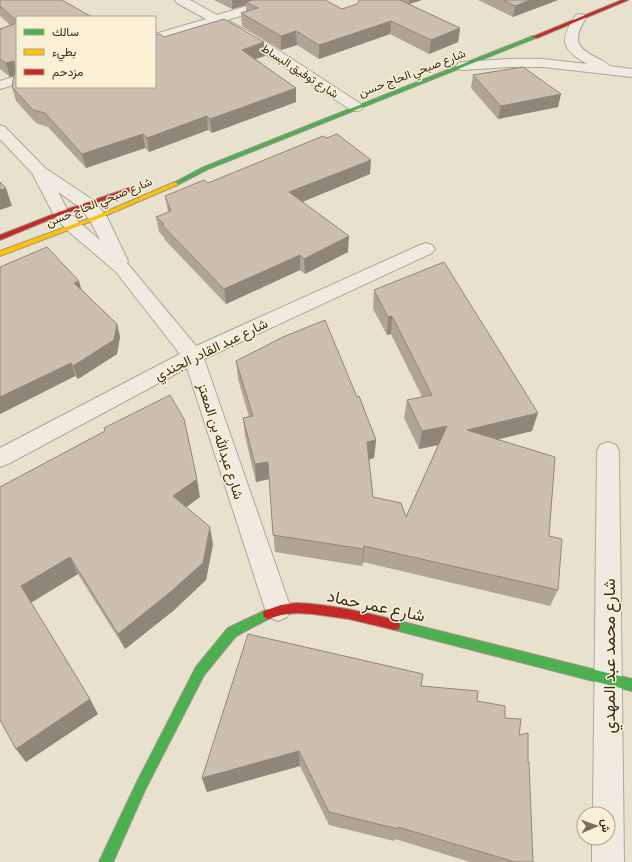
<svg xmlns="http://www.w3.org/2000/svg" width="632" height="862" viewBox="0 0 632 862" font-family="'Crimson Pro',Vazirmatn,serif">
<style>
.lines{fill:none;stroke-linecap:round;stroke-linejoin:round}
.street-casing{stroke:#aea697;stroke-width:2}
.fast-casing{stroke:#9d9587;stroke-width:2}
.slow-casing{stroke:#9d9587;stroke-width:2}
.jam-casing{stroke:#9d9587;stroke-width:2}
.street{fill:#f0ebe1;fill-rule:evenodd}
.fast{fill:#4caf50;fill-rule:evenodd}
.slow{fill:#ffc107;fill-rule:evenodd}
.jam{fill:#c62828;fill-rule:evenodd}
.wall{fill:#afa496}
.shaded-wall{fill:#8f867a}
.building{fill:#ccbfaf;stroke:#8f867a}
.labels{text-anchor:middle;dominant-baseline:central;stroke-width:3;stroke-linejoin:round;paint-order:stroke}
.far-street-label{font-size:12px;fill:#3e2e1e;stroke:#f9f0d5}
.street-label{font-size:14px;fill:#3e2e1e;stroke:#f9f0d5}
.near-street-label{font-size:17px;fill:#3e2e1e;stroke:#f9f0d5}
</style>
<rect width="100%" height="100%" fill="#e8e1ce"/>
<g class="lines">
<defs>
<g id="street">
<polygon points="175,0 190,0 217,15 267,0 286,0 284,3 227,20 255,35 361,104 363,107 361,110 356,111 351,110 245,41 215,24 155,42 155,34 206,19 177,3"/>
<path d="M580 14 584 15 586 18C572 40 576 48 599 59 603 61 606 62 609 66L632 69V77L543 67H508L463 70 458 69 456 66 458 63 463 62 508 59H543L587 64C561 49 559 40 576 15Z"/>
<polygon points="17,76 17,84 0,89 0,81"/>
<path d="M0 125 5 127 45 168 93 200 107 217 128 261 127 263 196 346 420 245 426 243 432 245 435 249 432 253 204 359 291 609 287 617 278 621 269 617 265 609 187 368 8 464 0 467V448L180 354 116 272 68 231 55 217 32 173 0 139ZM58 192C83 209 87 212 100 240L80 223 68 211Z"/>
<polygon points="608,442 616,445 619,451 624,862 592,862 592,838 608,838 608,814 593,814 597,451 600,445"/>
</g>
<g id="fast">
<polygon points="533,36 538,37 208,169 177,185 175,186 172,184 204,167"/>
<polygon points="268,609 272,611 273,614 272,617 236,636 204,675 145,790 113,862 99,862 137,782 196,667 228,628"/>
<polygon points="395,620 632,679 632,691 395,630 391,629 390,625 391,621"/>
</g>
<polygon id="slow" points="175,182 178,184 177,185 100,218 0,256 0,251 96,216"/>
<g id="jam">
<polygon points="622,0 628,0 537,38 532,37"/>
<polygon points="132,187 135,189 134,190 63,214 0,240 0,235 59,212"/>
<path d="M296 603C330 604 362 612 395 620L399 621 400 625 399 629 395 630 349 619 313 614 296 613 281 615 268 619 264 617 263 614 264 611 281 605Z"/>
</g>
</defs>
<use href="#street" class="street-casing"/>
<use href="#fast" class="fast-casing"/>
<use href="#slow" class="slow-casing"/>
<use href="#jam" class="jam-casing"/>
<use href="#street" class="street"/>
<use href="#fast" class="fast"/>
<use href="#slow" class="slow"/>
<use href="#jam" class="jam"/>
</g>
<g class="wall">
<polygon points="0,0 17,17 17,87 164,37 265,56 255,59 296,102 212,133 208,130 149,152 145,148 86,168 48,127 36,123 16,101 12,87 14,76 10,77 0,69 0,29 10,25 0,16"/>
<polygon points="214,0 325,0 342,9 400,0 422,0 409,4 460,28 458,42 429,54 390,34 319,59 297,45 281,50 242,26 241,13 246,11 246,5 232,9"/>
<polygon points="478,0 558,0 513,17"/>
<polygon points="473,75 558,107 498,119 471,88"/>
<polygon points="370,174 302,202 348,252 305,274 300,270 226,304 165,240 164,237 159,232 156,217 168,212 165,196 208,183"/>
<polygon points="0,267 81,289 117,324 120,337 117,354 78,379 75,376 0,414"/>
<polygon points="374,290 532,431 498,439 549,536 558,590 550,606 363,562 362,566 275,552 269,479 256,482 245,436 243,418 249,417 238,379 236,361 357,397 376,440 374,458 369,459 373,497 406,517 438,445 419,449 404,418 407,400 422,397 391,334 387,335 373,309"/>
<polygon points="104,428 200,497 186,507 213,544 206,580 173,611 125,649 78,574 31,603 98,714 26,762 16,749 0,487 105,431"/>
<polygon points="421,686 477,701 505,718 519,735 528,762 533,862 470,862 395,839 394,841 329,825 300,766 207,792 202,778"/>
</g>
<g class="shaded-wall">
<polygon points="232,0 262,0 246,2 246,5 232,9"/>
<polygon points="409,0 422,0 409,4"/>
<polygon points="530,0 558,0 513,17 515,6"/>
<polygon points="391,21 390,34 319,59 319,45"/>
<polygon points="460,28 458,42 429,54 431,40"/>
<polygon points="296,31 297,45 281,50 281,36"/>
<polygon points="264,42 265,56 243,63 242,50"/>
<polygon points="14,61 17,75 10,77 6,63"/>
<polygon points="296,88 296,102 212,133 210,119"/>
<polygon points="561,94 558,107 498,119 501,106"/>
<polygon points="207,116 208,130 149,152 147,138"/>
<polygon points="143,134 145,148 86,168 82,154"/>
<polygon points="371,160 370,174 290,207 289,192"/>
<polygon points="6,188 12,206 0,210 0,190"/>
<polygon points="349,236 348,252 305,274 304,259"/>
<polygon points="300,255 300,270 226,304 224,289"/>
<polygon points="79,281 83,295 74,283"/>
<polygon points="392,316 391,334 387,335 388,317"/>
<polygon points="117,324 120,337 117,354 78,379 73,366"/>
<polygon points="71,363 75,376 0,414 0,397"/>
<polygon points="538,413 532,431 463,448 467,430"/>
<polygon points="447,426 443,444 419,449 422,431"/>
<polygon points="376,440 374,458 366,460 367,442"/>
<polygon points="268,462 269,479 256,482 255,464"/>
<polygon points="197,479 200,497 177,514 173,496"/>
<polygon points="210,527 213,544 206,580 173,611 125,649 118,634"/>
<polygon points="364,546 363,562 362,566 363,549"/>
<polygon points="70,557 78,574 30,603 21,586"/>
<polygon points="90,699 98,714 26,762 16,749"/>
<polygon points="299,751 300,766 207,792 202,778"/>
</g>
<g class="building">
<polygon points="0,0 62,0 92,17 17,17 17,21 0,6"/>
<polygon points="253,0 325,0 342,9 357,4 359,0 400,0 460,28 431,40 391,21 319,45 296,31 281,36 241,13 258,8 246,2"/>
<polygon points="503,0 530,0 515,6"/>
<polygon points="224,19 264,42 242,50 296,88 210,119 207,116 147,138 143,134 82,154 45,113 33,110 12,87 15,70 14,61 6,63 0,59 0,29 17,23 17,87 155,87 155,35 160,34 164,37"/>
<polygon points="523,67 561,94 501,106 473,75"/>
<polygon points="337,134 371,160 289,192 349,236 304,259 300,255 224,289 162,225 164,224 156,217 171,211 165,196 204,180 208,183 323,136 327,138"/>
<polygon points="0,182 6,188 0,190"/>
<polygon points="47,247 79,281 74,283 117,324 114,340 73,366 71,363 0,397 0,267"/>
<polygon points="444,262 538,413 467,430 555,457 549,536 562,539 558,590 364,546 363,549 273,535 268,462 255,464 243,418 253,416 236,361 283,337 325,320 357,397 359,396 376,440 367,442 373,497 401,503 406,517 447,426 422,431 407,400 432,395 392,316 388,317 374,290"/>
<polygon points="170,395 184,419 197,479 173,496 210,527 203,563 168,594 118,634 70,557 21,586 90,699 16,749 0,720 0,487 105,431 104,428"/>
<polygon points="248,634 423,674 421,686 478,691 477,701 505,706 505,718 521,719 519,735 528,733 528,762 529,762 533,862 515,862 398,827 398,829 329,812 299,751 202,778"/>
</g>
<g class="labels">
<g class="far-street-label">
<text transform="translate(300 71) rotate(33)">شارع توفيق البساط</text>
<text transform="translate(412 73) rotate(-21)">شارع صبحي الحاج حسن</text>
<text transform="translate(99 202) rotate(-22)">شارع صبحي الحاج حسن</text>
</g>
<g class="street-label">
<text transform="translate(211 349) rotate(-26)">شارع عبد القادر الجندي</text>
<text transform="translate(221 441) rotate(72)">شارع عبدالله بن المعتز</text>
</g>
<g class="near-street-label">
<text transform="translate(376 606) rotate(12)">شارع عمر حماد</text>
<text transform="translate(609 656) rotate(-90)">شارع محمد عبد المهدي</text>
</g>
</g>
<rect x="16" y="16" width="140" height="72" fill="#f9f0d5" stroke="#aea28c"/>
<rect x="24" y="29" width="20" height="6" fill="#4caf50" stroke="#aea28c"/>
<text x="52" y="36" font-size="12" fill="#3e2e1e">سالك</text>
<rect x="24" y="49" width="20" height="6" fill="#ffc107" stroke="#aea28c"/>
<text x="52" y="56" font-size="12" fill="#3e2e1e">بطيء</text>
<rect x="24" y="69" width="20" height="6" fill="#c62828" stroke="#aea28c"/>
<text x="52" y="76" font-size="12" fill="#3e2e1e">مزدحم</text>
<g transform="translate(596 826) rotate(88)"><circle r="19" fill="#f9f0d5" stroke="#aea28c"/>
<path d="M0-3L7 15L0 10L-7 15Z" fill="#7a6d5c"/>
<text y="-6" font-size="11" font-weight="bold" text-anchor="middle" fill="#3e2e1e">ش</text>
</g>
</svg>
